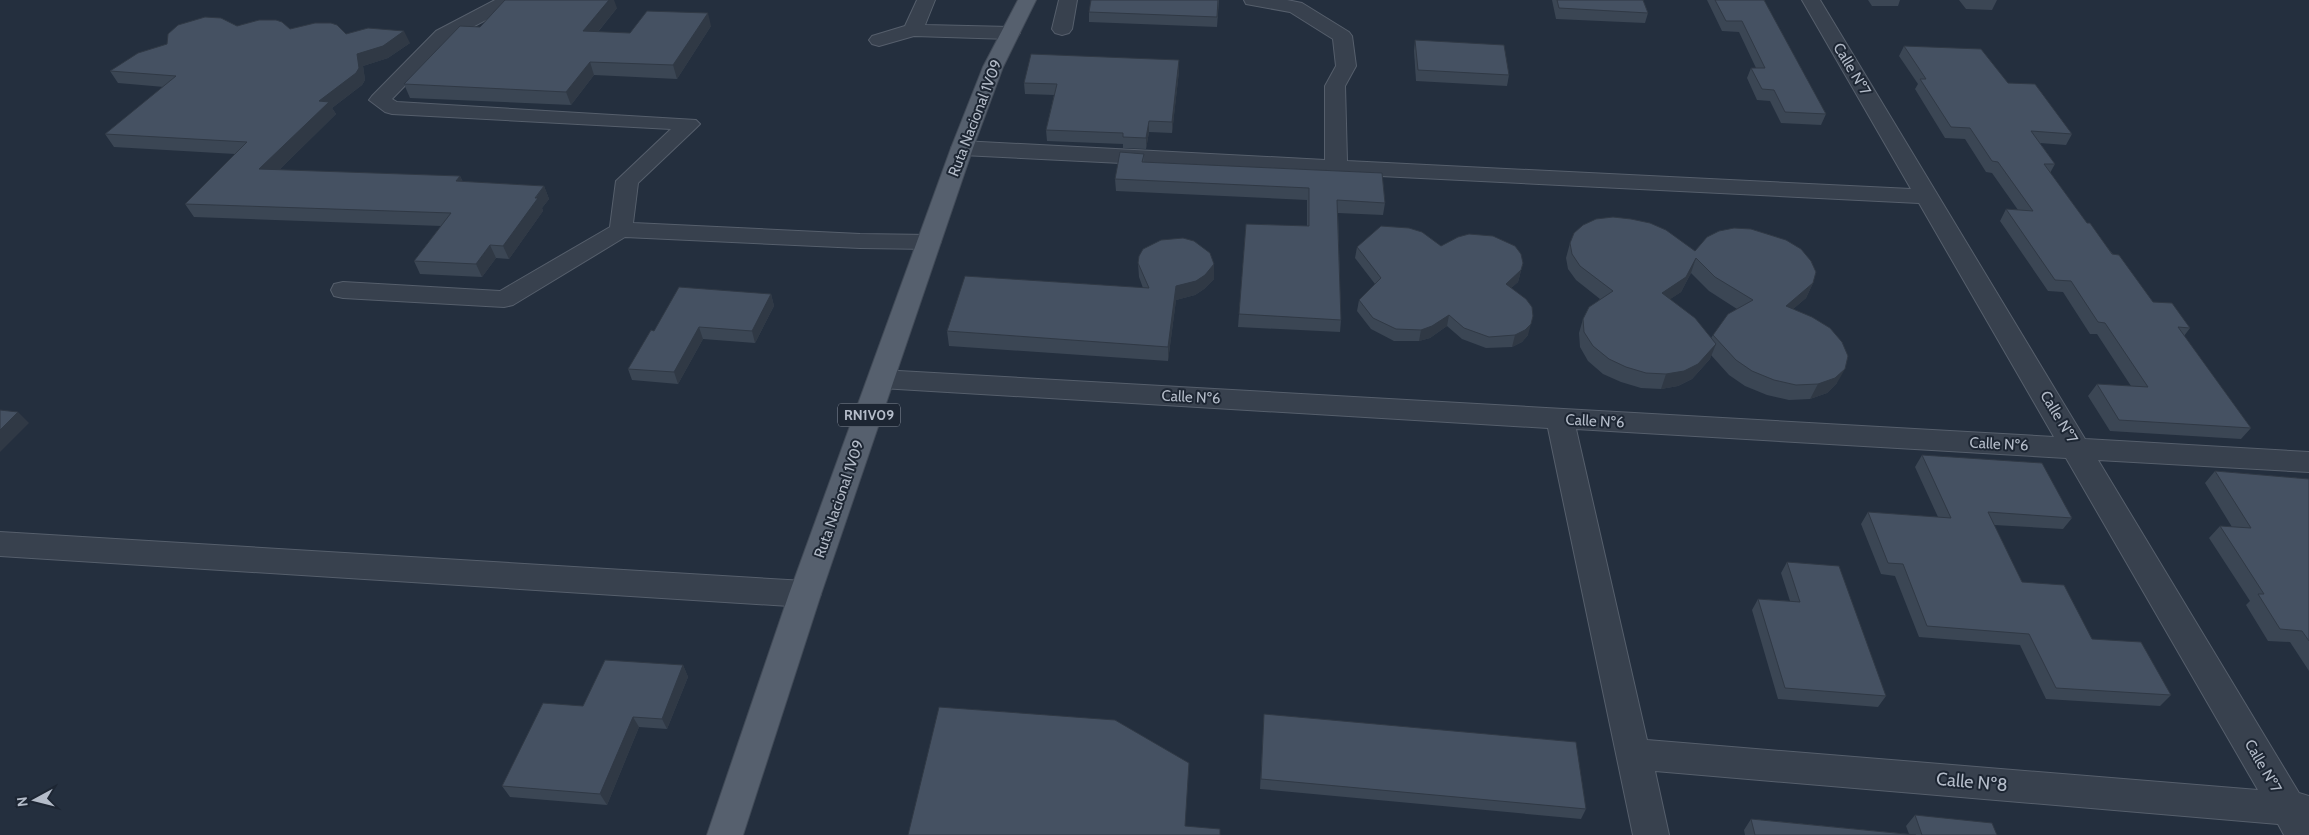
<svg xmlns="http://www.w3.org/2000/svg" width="2309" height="835" viewBox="0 0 2309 835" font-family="Cabin,sans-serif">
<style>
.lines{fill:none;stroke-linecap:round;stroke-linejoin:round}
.minor-casing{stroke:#565f6c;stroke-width:2}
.major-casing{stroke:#414a57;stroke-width:2}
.minor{fill:#38414e;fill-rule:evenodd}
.major{fill:#56606e;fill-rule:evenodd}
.wall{fill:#3b4654;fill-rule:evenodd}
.shaded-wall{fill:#303945}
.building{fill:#455162;stroke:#303945}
.labels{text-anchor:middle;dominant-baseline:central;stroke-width:4;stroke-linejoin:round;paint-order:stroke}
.shield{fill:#1d2633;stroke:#878f9c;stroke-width:1}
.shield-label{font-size:14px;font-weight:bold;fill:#b4bcc9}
.street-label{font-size:15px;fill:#b4bcc9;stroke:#1d2633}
.near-street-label{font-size:18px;fill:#b4bcc9;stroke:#1d2633}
</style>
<rect width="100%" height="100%" fill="#242f3e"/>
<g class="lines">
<defs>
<g id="minor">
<polygon points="495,0 518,0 516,4 450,39 392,99 397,102 696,120 700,124 696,128 638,183 633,223 860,234 929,235 937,237 941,242 937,247 929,249 860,248 625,237 513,305 504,307 343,298 334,296 331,290 334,284 343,282 500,291 610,227 616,181 671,129 392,114 385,112 369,100 372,96 436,31"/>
<polygon points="917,0 935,0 925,25 1010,27 1017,29 1020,33 1017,37 1010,39 914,36 879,46 872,44 869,40 872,36 905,26"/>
<polygon points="1059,0 1077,0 1072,29 1069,33 1062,35 1055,33 1052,29"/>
<path d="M1244 0H1287L1302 3 1349 32 1352 36 1356 66 1345 86 1347 161 1911 189 1802 0H1820L2085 439 2309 452V472L2098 460 2299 793 2309 796V835H2284L2278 824 1655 771 1669 835H1633L1548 428 881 388 872 385 868 379 872 373 881 370 2054 437 1919 203 962 155 954 153 951 148 954 143 962 141 1325 160V86L1336 66 1333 39 1290 12 1246 4ZM1576 429 2066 458 2258 790 1647 740Z"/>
<polygon points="0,532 805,581 816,585 821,594 816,603 805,607 0,556"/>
</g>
<polygon id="major" points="1018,0 1036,0 1003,67 973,148 821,594 743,835 707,835 789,594 951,148 983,67"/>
</defs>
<use href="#minor" class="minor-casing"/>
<use href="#major" class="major-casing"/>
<use href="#minor" class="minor"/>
<use href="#major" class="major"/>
</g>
<g class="wall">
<polygon points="1091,0 1219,0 1217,27 1089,22 1089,12"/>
<polygon points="1552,0 1643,0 1648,13 1645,23 1556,19"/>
<polygon points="1707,0 1764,0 1826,114 1821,125 1781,123 1770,101 1757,100 1747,78 1751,68 1756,68 1739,32 1722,31"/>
<polygon points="1868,0 1900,0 1898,6 1872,6"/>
<polygon points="1959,0 1997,0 1992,10 1966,9"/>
<polygon points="617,8 598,32 630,33 711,26 677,79 594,75 571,105 410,98 404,84 480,27"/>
<polygon points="237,26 346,34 410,43 388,58 363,66 365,80 362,85 332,108 336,114 279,170 460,176 463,182 544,186 549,199 542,208 543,211 509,259 496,258 482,277 420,274 414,261 441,226 194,217 185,204 235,154 114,147 105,134 164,87 118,83 110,71"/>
<polygon points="1415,40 1509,75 1507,86 1416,81 1414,51"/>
<polygon points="1904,46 2008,83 2072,134 2066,145 2040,143 2055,164 2050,173 2087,223 2153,302 2190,328 2184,336 2251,428 2241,439 2110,431 2088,396 2097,384 2131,386 2097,334 2090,334 2063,292 2048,291 2000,221 2006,209 2018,210 1992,173 1986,172 1965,139 1945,138 1915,89 1918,84 1899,56"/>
<polygon points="1179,71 1172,133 1149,132 1146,149 1123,148 1123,144 1047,141 1046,130 1054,95 1025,94 1024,83"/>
<polygon points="1144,154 1144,162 1382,173 1385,203 1383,215 1338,213 1341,320 1340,332 1238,327 1246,224 1307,226 1307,200 1116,191 1115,179"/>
<path d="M1570 243 1695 251 1813 283 1806 298 1793 309 1837 383 1827 393 1810 399 1789 400 1767 395 1745 386 1729 375 1711 355 1710 359 1692 379 1678 386 1661 389 1641 388 1621 382 1603 374 1588 361 1580 347 1579 333 1583 319 1600 299 1576 280 1568 269 1566 258ZM1691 273 1709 291 1737 309 1713 335 1711 338 1670 299 1681 292Z"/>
<polygon points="1441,246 1523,263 1518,282 1511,288 1528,335 1522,342 1512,347 1486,348 1462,339 1447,326 1430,338 1419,341 1394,341 1371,329 1357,311 1359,300 1375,284 1355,258 1357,247"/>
<polygon points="1138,263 1214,264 1214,279 1204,289 1195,295 1176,300 1168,361 949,346 947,331 1143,288 1139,277"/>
<polygon points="771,294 774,306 755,343 703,339 678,384 632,380 628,369 654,331"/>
<polygon points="1922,455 2072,518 2063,529 1994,525 2022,582 2092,639 2171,695 2160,706 2046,699 2020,645 1919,637 1895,576 1881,574 1861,524 1868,512 1938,517 1915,467"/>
<polygon points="2215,471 2309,479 2309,671 2290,642 2268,641 2246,605 2250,601 2209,538 2220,526 2232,527 2205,483"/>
<polygon points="1787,562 1886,696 1878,707 1778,699 1752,610 1758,599 1790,601 1781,573"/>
<polygon points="683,665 688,677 667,729 639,727 607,805 510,797 502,786 583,706"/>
<polygon points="1264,714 1586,809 1581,819 1260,789"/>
<polygon points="1915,815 1997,835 1745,835 1744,830 1751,819 1909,834 1906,826"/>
</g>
<g class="shaded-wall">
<polygon points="609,0 614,0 617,8 588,44 583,31"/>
<polygon points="708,13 711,26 677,79 673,65"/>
<polygon points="404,31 410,43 388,58 363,66 365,80 362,85 332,108 336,114 267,182 259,169 319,101 357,54"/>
<polygon points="1179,60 1179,71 1172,133 1172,122"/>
<polygon points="590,62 594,75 571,105 566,92"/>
<polygon points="1149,121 1149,132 1146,149 1146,138"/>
<polygon points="460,176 466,189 456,181"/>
<polygon points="544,186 549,199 542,208 543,211 509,259 503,246"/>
<polygon points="490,245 496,258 482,277 476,264"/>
<polygon points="1696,258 1691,273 1681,292 1657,308 1662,293"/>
<polygon points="1523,263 1518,282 1503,295 1506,284"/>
<polygon points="1214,264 1214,279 1204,289 1195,295 1176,300 1168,361 1168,347 1176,286"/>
<polygon points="1813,283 1806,298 1779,321 1786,306"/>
<polygon points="771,294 774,306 755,343 752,331"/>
<polygon points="1449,315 1447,326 1430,338 1419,341 1421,330"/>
<polygon points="1531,324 1528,335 1522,342 1512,347 1515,335"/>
<polygon points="699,327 703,339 678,384 674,372"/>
<polygon points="1716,344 1710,359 1692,379 1678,386 1661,389 1666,374"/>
<polygon points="1845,369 1837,383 1827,393 1810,399 1818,384"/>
<polygon points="18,412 29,423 0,452 0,430"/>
<polygon points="683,665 688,677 667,729 662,719"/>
<polygon points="633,717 639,727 607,805 600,794"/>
</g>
<g class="building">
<polygon points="505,0 609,0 583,31 630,33 647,11 708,13 673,65 590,62 566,92 404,84 460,26 480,27"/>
<polygon points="1091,0 1218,0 1217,17 1089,12"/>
<polygon points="1557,0 1643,0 1648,13 1559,8"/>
<polygon points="1715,0 1764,0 1826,114 1785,112 1774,90 1762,89 1751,68 1765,68 1742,21 1726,21"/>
<polygon points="205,17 221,18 237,26 259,20 276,20 282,22 290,29 315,23 331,23 337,25 346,34 368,28 404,31 383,46 357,54 359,68 356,73 319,101 329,102 259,169 460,176 456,181 544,186 535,198 538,198 503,246 490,245 476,264 414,261 451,213 185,204 247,142 105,134 176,76 110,71 138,53 167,44 168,34 178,25"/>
<polygon points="1415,40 1504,45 1509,75 1418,70"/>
<polygon points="1904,46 1981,49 2008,83 2035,84 2072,134 2031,131 2055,164 2044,164 2087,223 2090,223 2112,254 2119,255 2153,302 2172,303 2190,328 2178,327 2251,428 2119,420 2097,384 2148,387 2105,323 2098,322 2071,281 2055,280 2006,209 2033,211 1998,162 1992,161 1970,128 1951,127 1920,79 1926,79"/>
<polygon points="1031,54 1179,60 1172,122 1149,121 1146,138 1123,137 1123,133 1046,130 1057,84 1024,83"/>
<polygon points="1120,152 1144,154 1142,162 1382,173 1385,203 1337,200 1341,320 1239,314 1246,224 1309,226 1309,188 1115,179"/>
<polygon points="1613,217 1631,219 1650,223 1666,230 1695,251 1707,237 1719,231 1734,228 1751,229 1786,240 1801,249 1811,261 1816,272 1813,283 1786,306 1812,317 1830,328 1842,342 1848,356 1845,369 1835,378 1818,384 1796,385 1774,380 1752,371 1736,360 1713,335 1728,314 1753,300 1715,277 1696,258 1686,277 1662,293 1695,318 1716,344 1698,364 1684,371 1666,374 1646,373 1626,367 1609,359 1593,346 1584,332 1583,319 1589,307 1613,291 1580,266 1572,254 1570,243 1574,233 1583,225 1596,219"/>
<polygon points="1381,226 1409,228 1422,232 1441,246 1458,237 1469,234 1493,236 1515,246 1521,254 1523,263 1521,270 1506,284 1526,299 1532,307 1533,316 1531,324 1525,330 1515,335 1489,337 1464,328 1449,315 1432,326 1421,330 1396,329 1373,318 1359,300 1381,278 1357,247"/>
<polygon points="1183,238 1194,241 1210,253 1214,264 1205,275 1196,281 1176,286 1168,347 947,331 965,276 1149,288 1138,263 1139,256 1143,249 1161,240"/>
<polygon points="679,287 771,294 752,331 699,327 674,372 628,369 651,330 654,331"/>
<polygon points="0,410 18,412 0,430"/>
<polygon points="1922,455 2042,463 2072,518 1988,512 2022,582 2064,585 2092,639 2141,642 2171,695 2056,688 2029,634 1927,626 1903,564 1888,563 1868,512 1951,518"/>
<polygon points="2215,471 2309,479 2309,641 2302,631 2280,629 2258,594 2264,594 2220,526 2251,528"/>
<polygon points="1787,562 1839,566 1886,696 1785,688 1758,599 1800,602"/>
<polygon points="605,660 683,665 662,719 633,717 600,794 502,786 543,703 583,706"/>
<polygon points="939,707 1115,720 1189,763 1185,826 1220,829 1220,835 908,835"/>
<polygon points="1264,714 1576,742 1586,809 1261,779"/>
<polygon points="1915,815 1992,823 1997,835 1922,835"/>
<polygon points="1751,819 1916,835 1755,835"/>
</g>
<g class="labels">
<rect class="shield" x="838" y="403.5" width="62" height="23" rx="4"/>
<g class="shield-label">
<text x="869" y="415">RN1V09</text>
</g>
<g class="street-label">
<text transform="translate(1852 69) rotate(59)">Calle Nº7</text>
<text transform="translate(975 118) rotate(-69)">Ruta Nacional 1V09</text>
<text transform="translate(1191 397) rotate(3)">Calle Nº6</text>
<text transform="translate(2059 417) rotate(59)">Calle Nº7</text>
<text transform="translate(1595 421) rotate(3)">Calle Nº6</text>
<text transform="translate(1999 444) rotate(3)">Calle Nº6</text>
<text transform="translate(839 499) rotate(-71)">Ruta Nacional 1V09</text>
<text transform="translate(2263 766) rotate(60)">Calle Nº7</text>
</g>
<g class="near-street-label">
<text transform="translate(1972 782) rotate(5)">Calle Nº8</text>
</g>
</g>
<g transform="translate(35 800) rotate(263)" stroke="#1d2633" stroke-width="4" paint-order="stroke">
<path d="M0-4L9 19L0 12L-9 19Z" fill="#b4bcc9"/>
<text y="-8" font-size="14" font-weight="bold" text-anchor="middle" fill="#b4bcc9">N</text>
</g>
</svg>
